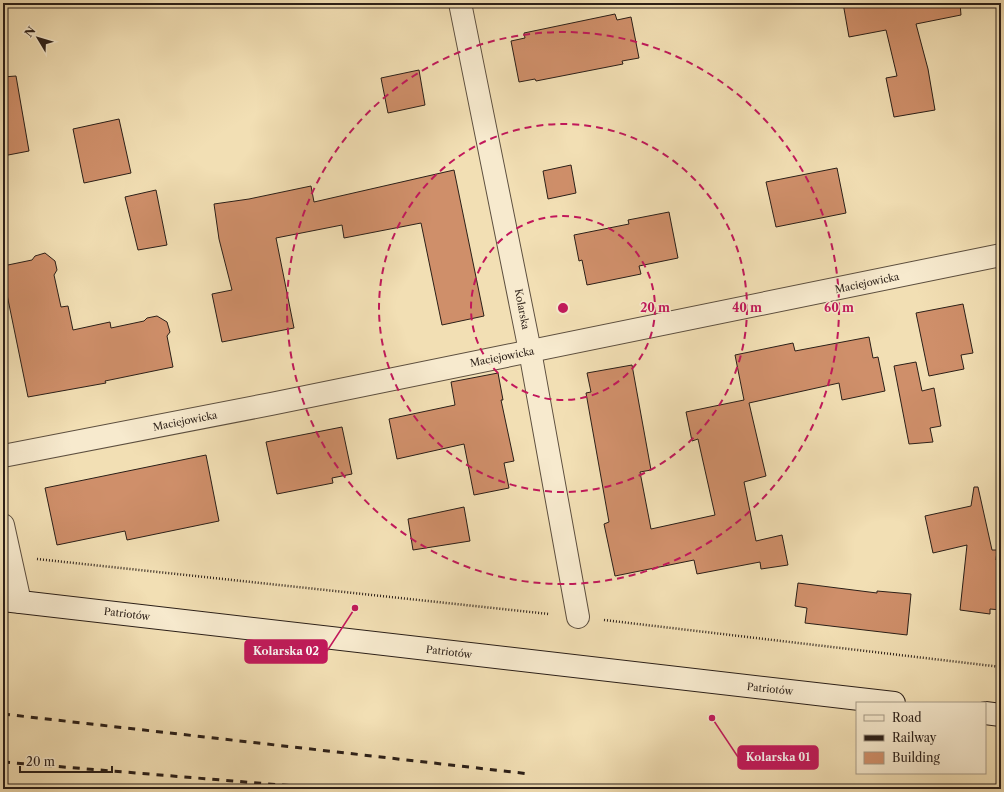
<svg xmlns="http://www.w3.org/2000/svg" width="1004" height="792" font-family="'Libre Caslon Text',serif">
  <rect width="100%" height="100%" fill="#f2dfb4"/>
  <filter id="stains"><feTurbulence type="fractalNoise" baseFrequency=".005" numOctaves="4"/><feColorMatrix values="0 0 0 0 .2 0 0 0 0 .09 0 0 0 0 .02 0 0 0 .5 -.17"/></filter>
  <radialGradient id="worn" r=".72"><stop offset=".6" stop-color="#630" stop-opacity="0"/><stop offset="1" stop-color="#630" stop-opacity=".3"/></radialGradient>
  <g fill="#cf8f6a" stroke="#2b1f18">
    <polygon points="843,3 960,3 961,15 916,24 928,69 935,110 894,117 886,78 897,76 886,30 849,37"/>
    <polygon points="615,14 617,20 631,17 639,58 622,61 623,64 536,81 535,79 519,82 511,41 525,38 524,33"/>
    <polygon points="419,70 425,105 388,113 381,78"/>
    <polygon points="16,76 29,151 3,156 3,77"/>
    <polygon points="119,119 131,173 84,183 73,129"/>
    <polygon points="571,165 576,193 548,199 543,171"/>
    <polygon points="837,168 846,213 776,227 766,182"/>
    <polygon points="454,170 484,316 442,325 421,223 344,238 342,225 276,238 294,328 222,342 212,294 232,290 219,239 214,204 249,199 311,186 314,202"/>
    <polygon points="156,190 167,245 138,250 125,197"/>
    <polygon points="669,212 678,258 639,266 641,274 587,285 582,260 579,261 574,235 629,224 628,220"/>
    <polygon points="45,253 55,261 57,270 54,275 61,307 68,306 73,330 110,322 111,328 144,321 147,318 157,316 167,322 170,332 167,336 173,367 105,381 106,383 28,397 3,275 3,266 32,260 35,256"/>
    <polygon points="963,304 973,353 961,355 964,369 929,376 916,313"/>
    <polygon points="869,337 873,358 878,357 885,391 842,400 839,383 749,403 766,476 744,482 756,541 782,535 788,565 761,569 760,562 697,574 694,560 615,576 604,524 609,522 586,393 591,392 587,373 632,365 651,470 640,472 651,529 715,515 698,439 692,441 686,412 744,400 735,355 793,343 795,351"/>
    <polygon points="916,362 922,391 934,388 941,426 930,428 933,442 909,444 894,366"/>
    <polygon points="498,373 503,400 501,400 514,461 504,463 509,488 474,495 464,444 397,459 389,419 455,405 451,382"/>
    <polygon points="342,427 352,474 332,478 333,483 277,494 266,442"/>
    <polygon points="206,455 219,521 127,540 125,531 57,545 45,488"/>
    <polygon points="974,487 978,487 992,550 997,550 996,560 1001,561 1001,610 990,609 990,614 960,610 967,545 933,553 925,516 971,506"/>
    <polygon points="464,507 470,541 413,550 408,519"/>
    <polygon points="798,583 877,593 877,591 911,594 907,635 805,623 807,608 795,606"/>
  </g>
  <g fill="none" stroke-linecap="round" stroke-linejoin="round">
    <g stroke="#5d4f3f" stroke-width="24">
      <g id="minor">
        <polyline points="460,3 530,351 578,617"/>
        <polyline points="3,456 271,404 1001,255"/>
        <polyline points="3,525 20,602"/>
      </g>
    </g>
    <g stroke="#2b1f18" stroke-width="24">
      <g id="secondary">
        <polyline points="3,600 894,703"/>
        <polyline points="985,713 1001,715"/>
      </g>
    </g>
    <g stroke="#2b1f18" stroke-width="2.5" stroke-dasharray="1 2" stroke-linecap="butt">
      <polyline points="37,559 549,614"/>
      <polyline points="604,620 1001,667"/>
    </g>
    <use href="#minor" stroke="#f7eace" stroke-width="22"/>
    <use href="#secondary" stroke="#f7eace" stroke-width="22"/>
    <g stroke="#2b1f18" stroke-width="3" stroke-dasharray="7 7" stroke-linecap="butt">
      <polyline points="3,714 530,774"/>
      <polyline points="3,762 330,789"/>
    </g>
  </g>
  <g fill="none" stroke="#c2185b" stroke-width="2" stroke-dasharray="7 5">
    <circle cx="563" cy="308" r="92"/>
    <circle cx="563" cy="308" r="184"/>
    <circle cx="563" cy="308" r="276"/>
  </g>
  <g text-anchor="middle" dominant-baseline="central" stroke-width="3" stroke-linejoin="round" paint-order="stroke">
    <g font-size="10" fill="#2b1f18" stroke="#f7eace">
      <text transform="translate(867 283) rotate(-12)">Maciejowicka</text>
      <text transform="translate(522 309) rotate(79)">Kolarska</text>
      <text transform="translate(502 357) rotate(-11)">Maciejowicka</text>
      <text transform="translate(185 421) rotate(-11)">Maciejowicka</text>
      <text transform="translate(127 614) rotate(7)">Patriotów</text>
      <text transform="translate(449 652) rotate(7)">Patriotów</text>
      <text transform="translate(770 689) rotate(6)">Patriotów</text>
    </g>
  </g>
  <circle cx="563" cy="308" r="6" fill="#c2185b" stroke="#f7eace" stroke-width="2"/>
  <g font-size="12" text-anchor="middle" font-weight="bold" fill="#c2185b" stroke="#f7eace" stroke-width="3" stroke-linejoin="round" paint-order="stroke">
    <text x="655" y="312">20 m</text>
    <text x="747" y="312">40 m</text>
    <text x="839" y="312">60 m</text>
  </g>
  <path fill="none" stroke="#c2185b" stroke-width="1.5" d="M355 608L327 651M712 718L738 757"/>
  <g fill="#c2185b" stroke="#f7eace" stroke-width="1.5">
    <circle cx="355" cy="608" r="4"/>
    <circle cx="712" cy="718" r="4"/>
  </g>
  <g fill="#c2185b" stroke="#c2185b" stroke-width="1.5">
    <rect x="245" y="640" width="82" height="23" rx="4"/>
    <rect x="738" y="746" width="80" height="23" rx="4"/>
  </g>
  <g font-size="11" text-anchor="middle" font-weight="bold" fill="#fff">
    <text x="286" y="655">Kolarska 02</text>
    <text x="778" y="761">Kolarska 01</text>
  </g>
  <rect width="1004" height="792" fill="none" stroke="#f2dfb4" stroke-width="16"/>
  <rect x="4" y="4" width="996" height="784" fill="none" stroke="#2b1f18" stroke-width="2"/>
  <rect x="8" y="8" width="988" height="776" fill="none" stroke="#2b1f18"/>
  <rect x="856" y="702" width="130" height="72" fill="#f7eace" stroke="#a59985"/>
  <rect x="864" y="715" width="20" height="6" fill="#f7eace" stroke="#a59985"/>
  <text x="892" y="722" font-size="12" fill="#2b1f18">Road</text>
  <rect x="864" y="735" width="20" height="6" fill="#2b1f18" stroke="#a59985"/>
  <text x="892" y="742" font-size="12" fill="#2b1f18">Railway</text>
  <rect x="864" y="752" width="20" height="12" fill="#cf8f6a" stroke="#a59985"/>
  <text x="892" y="762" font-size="12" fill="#2b1f18">Building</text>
  <g transform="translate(38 38) rotate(308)" stroke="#f7eace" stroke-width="3" paint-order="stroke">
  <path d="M0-3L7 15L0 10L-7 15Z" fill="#2b1f18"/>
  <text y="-6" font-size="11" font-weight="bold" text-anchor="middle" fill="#2b1f18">N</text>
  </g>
  <path d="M20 766v6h92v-6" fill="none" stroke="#2b1f18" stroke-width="2"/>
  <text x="26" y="766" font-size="12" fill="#2b1f18" stroke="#f7eace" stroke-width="3" paint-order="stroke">20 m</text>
  <rect width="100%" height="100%" filter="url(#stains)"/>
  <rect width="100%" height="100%" fill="url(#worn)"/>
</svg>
